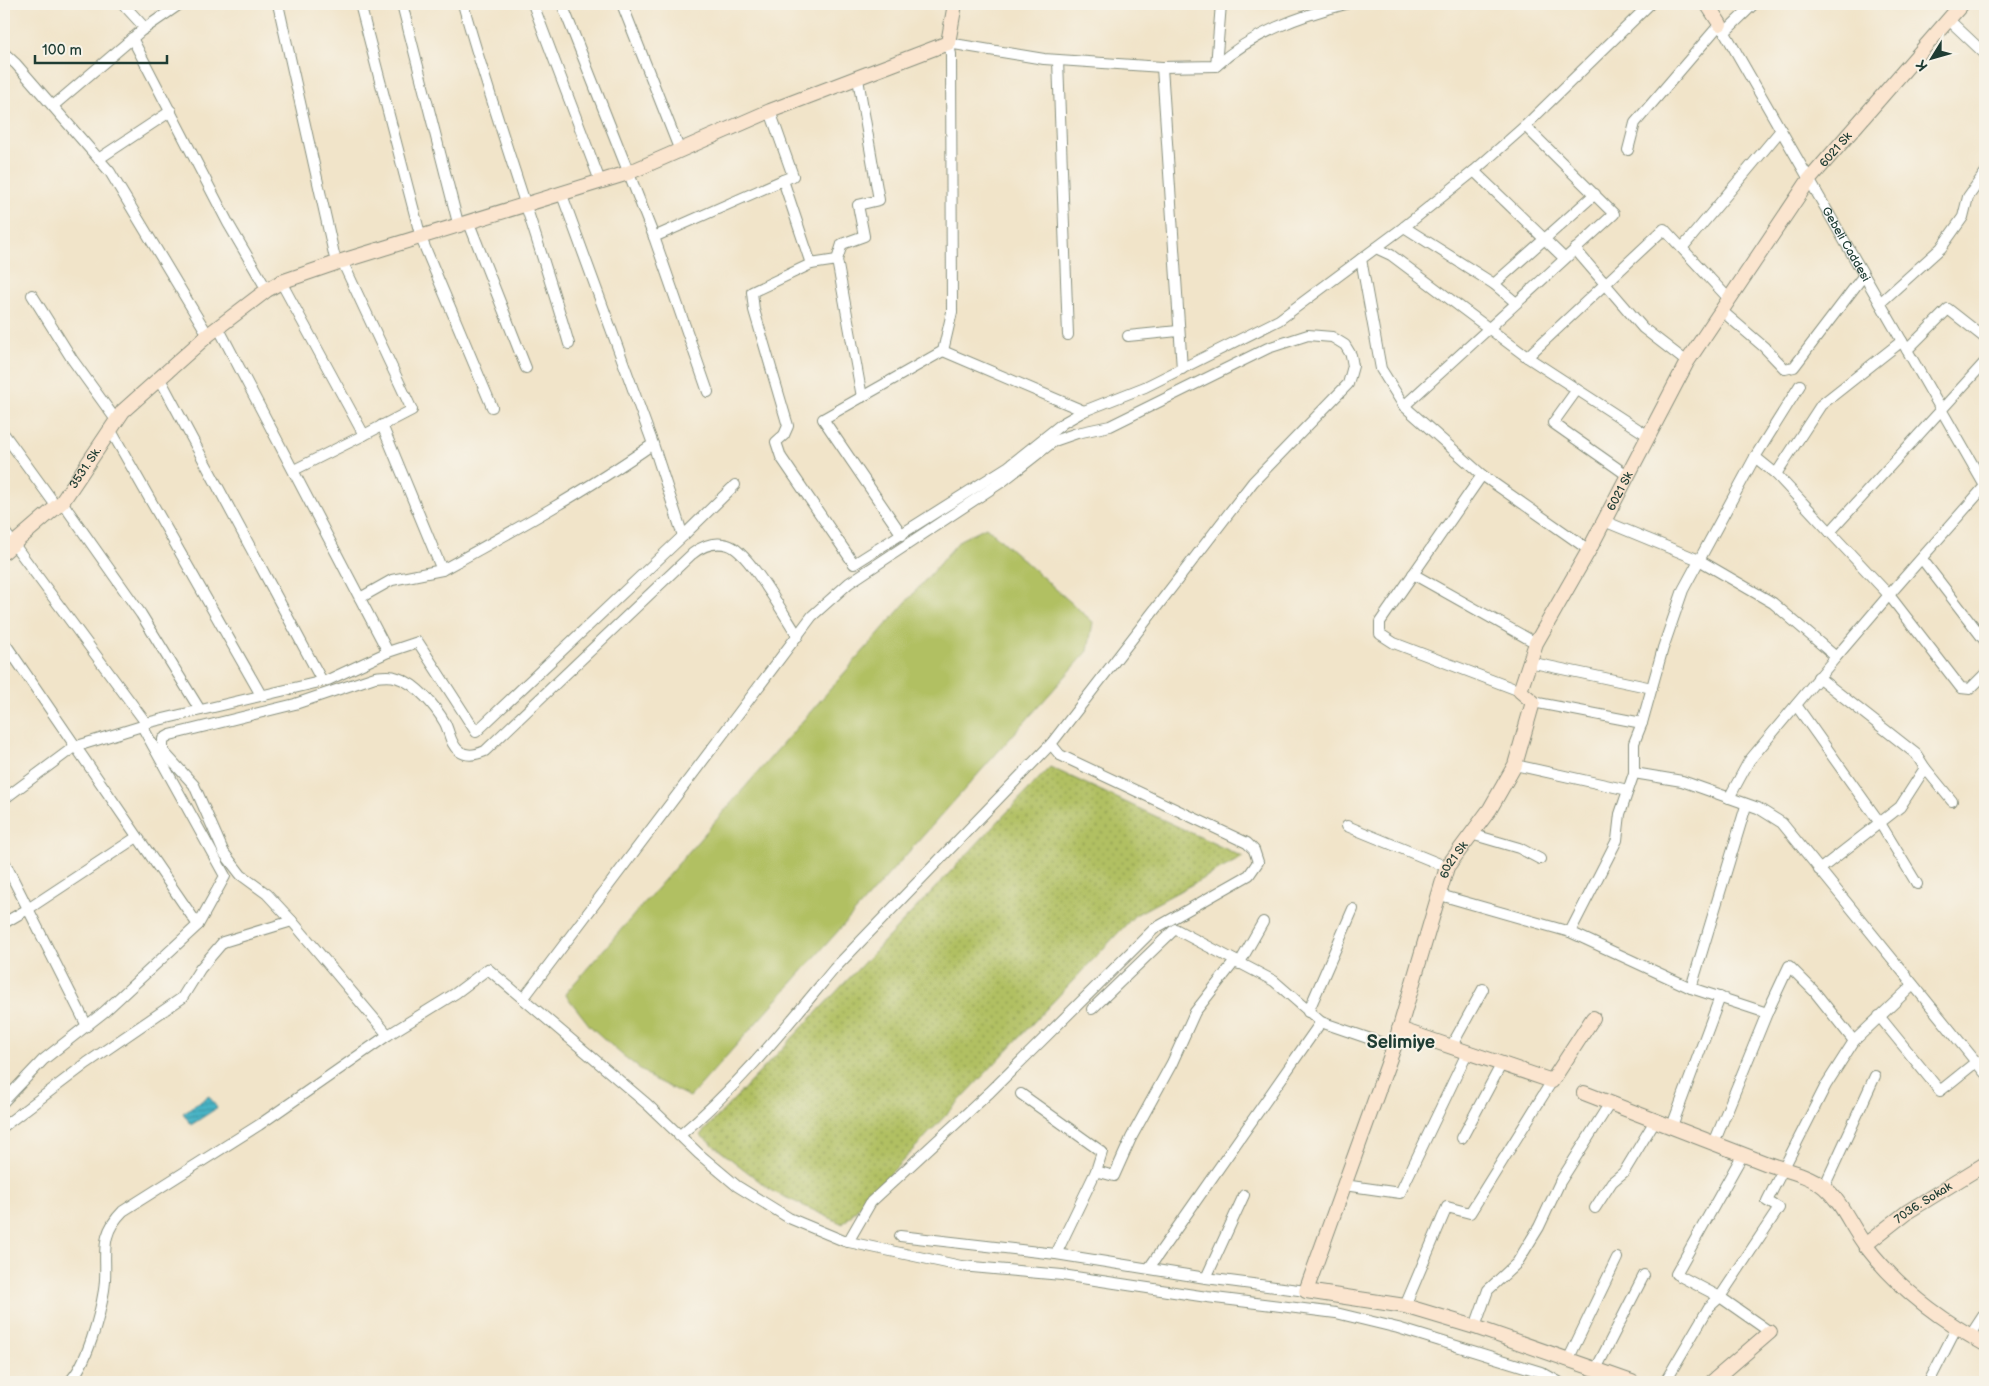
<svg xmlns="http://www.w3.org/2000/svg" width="1989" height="1386" font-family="'Balsamiq Sans',sans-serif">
  <defs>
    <pattern id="grass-dots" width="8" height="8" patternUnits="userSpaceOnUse" patternTransform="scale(1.25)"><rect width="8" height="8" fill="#b1c062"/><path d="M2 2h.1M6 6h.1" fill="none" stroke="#8f9d52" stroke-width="1.8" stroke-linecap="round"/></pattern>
    <pattern id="water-rules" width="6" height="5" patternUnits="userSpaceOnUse" patternTransform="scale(1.25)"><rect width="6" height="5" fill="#48b3c5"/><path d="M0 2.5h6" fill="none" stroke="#3b93a1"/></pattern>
  </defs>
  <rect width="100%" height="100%" fill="#f7f3e8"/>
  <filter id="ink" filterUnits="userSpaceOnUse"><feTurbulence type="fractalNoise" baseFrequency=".02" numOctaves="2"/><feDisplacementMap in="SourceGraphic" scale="10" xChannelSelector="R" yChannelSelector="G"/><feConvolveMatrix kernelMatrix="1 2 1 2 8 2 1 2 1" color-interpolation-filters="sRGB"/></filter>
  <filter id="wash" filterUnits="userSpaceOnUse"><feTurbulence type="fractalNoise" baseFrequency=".0096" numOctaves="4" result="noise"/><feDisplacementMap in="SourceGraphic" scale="20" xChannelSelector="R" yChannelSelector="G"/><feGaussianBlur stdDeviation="1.12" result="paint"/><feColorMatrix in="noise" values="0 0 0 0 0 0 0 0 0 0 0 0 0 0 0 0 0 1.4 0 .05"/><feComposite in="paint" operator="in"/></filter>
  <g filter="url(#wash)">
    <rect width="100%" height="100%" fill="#f1e4c9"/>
    <polygon fill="url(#grass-dots)" stroke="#687e4b" points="1050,767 1243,857 1135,915 843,1224 772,1191 700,1135"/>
    <polygon fill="#b1c062" stroke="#687e4b" points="986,527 1093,622 1088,651 690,1097 653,1079 621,1054 590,1026 565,994 960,540"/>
    <polygon fill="url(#water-rules)" stroke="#34787c" points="209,1096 217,1108 191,1125 183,1113"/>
  </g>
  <g filter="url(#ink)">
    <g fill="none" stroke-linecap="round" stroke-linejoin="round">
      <g stroke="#88907e" stroke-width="12">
        <g id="street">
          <polyline points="123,4 145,28"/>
          <polyline points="278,4 336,263"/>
          <polyline points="360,4 421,238 492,407"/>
          <polyline points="402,4 459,227"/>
          <path d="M 463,4 C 495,118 536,230 569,344"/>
          <polyline points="533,4 600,181"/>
          <polyline points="562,4 654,237 708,392"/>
          <polyline points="622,4 680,151"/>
          <polyline points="1949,20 1985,54"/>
          <polyline points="1725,32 1754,4"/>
          <polyline points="132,38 228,223 267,290"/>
          <polyline points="4,53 16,64 110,172 208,335"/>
          <polyline points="1058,60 1068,335"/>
          <polyline points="1216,66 1221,4"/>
          <polyline points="1162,67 1182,369"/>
          <polyline points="858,79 879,200 858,205 864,236 842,244 837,260 862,397"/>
          <polyline points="53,106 141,31 180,4"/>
          <polyline points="770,111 793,176 783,180 811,264 752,292 754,310 788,426 784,435 776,442 781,457 854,564 1009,466 1063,423 1084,411 1145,387 1279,320 1404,227 1474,171 1525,126 1650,4"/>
          <path id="s1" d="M 1628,150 L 1635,123 L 1720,24 L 1985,486"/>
          <polyline points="100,158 171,111"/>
          <polyline points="1474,171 1564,258"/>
          <polyline points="561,192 653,444 683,536 735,485"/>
          <polyline points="469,223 526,368"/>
          <polyline points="1404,227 1494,284 1515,302"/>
          <polyline points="654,237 783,180"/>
          <polyline points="1683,247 1781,130"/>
          <polyline points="1376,248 1391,255 1527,357 1647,435"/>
          <polyline points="1575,249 1643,328 1687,362"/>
          <polyline points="1361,259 1381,369 1404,406 1482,475 1589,550"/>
          <polyline points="811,264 837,260"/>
          <polyline points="281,282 364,435 412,410 342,261"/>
          <polyline points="1494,284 1595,194"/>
          <polyline points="32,295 72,359 116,420"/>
          <polyline points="1880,303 1941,248 1963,217 1968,197 1985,173"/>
          <polyline points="1722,311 1764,347 1785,369 1794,367 1864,275"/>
          <polyline points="218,327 388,652"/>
          <polyline points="1128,336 1178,331"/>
          <polyline points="1907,350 1948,309 1985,338"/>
          <polyline points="943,351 1084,411"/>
          <polyline points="1527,357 1664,229 1730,300"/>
          <polyline points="159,377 322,681"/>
          <polyline points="1576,391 1553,423 1627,475"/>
          <polyline points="1404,406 1614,214 1525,126"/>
          <path d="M 382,425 L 442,570 C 513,531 586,491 653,444"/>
          <polyline points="110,429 261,695"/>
          <polyline points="4,434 57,507"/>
          <polyline points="1755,457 1800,385"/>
          <polyline points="294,470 364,435"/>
          <polyline points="1776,474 1830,532 1985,362"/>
          <polyline points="1482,475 1380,622 1380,634 1394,643 1520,691"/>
          <polyline points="62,502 141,614 200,710"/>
          <polyline points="1604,521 1699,560 1773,603 1836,657 1889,595 1961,688 1970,689 1985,674"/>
          <polyline points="4,531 146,723"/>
          <polyline points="1830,532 1889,595 1985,486"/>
          <path d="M 902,535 L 823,419 L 943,351 L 952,312 L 951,54 L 948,43 L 1044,59 L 1162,67 L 1216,66 C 1252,33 1299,16 1346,4"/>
          <polyline points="1922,559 1985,641"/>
          <polyline points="1413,574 1536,643"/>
          <polyline points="360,598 392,580 442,570"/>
          <polyline points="4,642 198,925"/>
          <polyline points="1529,662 1652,688"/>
          <polyline points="1818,677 1916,754 1925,768 1900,807 1819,870"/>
          <polyline points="1533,702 1642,723"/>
          <polyline points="1796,705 1880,823 1917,884"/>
          <polyline points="1515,765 1628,790"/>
          <polyline points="1925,768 1952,801"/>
          <polyline points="1634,773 1682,781 1758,808 1782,823 1985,1073"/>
          <polyline points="1729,798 1749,761 1836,657"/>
          <polyline points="4,799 74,747 142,726"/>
          <polyline points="1347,826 1447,867"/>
          <polyline points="1471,834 1519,848 1540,859"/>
          <polyline points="4,861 87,1026"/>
          <polyline points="1440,895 1570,932 1691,988 1767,1013"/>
          <polyline points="4,923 28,909 137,837"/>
          <polyline points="1570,932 1617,840 1620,814 1634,773 1634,743 1642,723 1663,648 1683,590 1755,457 1776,474 1821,405 1902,341"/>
          <polyline points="1239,964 1263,922"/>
          <polyline points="1691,988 1746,806"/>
          <polyline points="523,999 812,616 849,583 1003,481 1054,441 1077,433 1110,426 1268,348 1308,335 1332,337 1345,345 1351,355 1353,366 1348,384 1253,482 1051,744 1060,755 1247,843 1254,850 1258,862 1249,875 1154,929 990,1092 871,1202 848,1242"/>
          <polyline points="1092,1009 1175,929 1274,981 1321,1022 1394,1047"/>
          <polyline points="1308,1012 1353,909"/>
          <polyline points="1879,1016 1940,1091 1976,1062"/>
          <path d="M 388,1035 L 292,921 L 267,894 L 241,875 L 224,853 L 194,785 L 163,751 L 163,739 L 170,735 L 295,704 L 375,677 C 383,676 391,675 398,678 C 417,684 436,707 445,723 C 450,733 450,744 459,751 C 467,757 476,755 485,751 L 692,554 C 702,546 714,541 728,545 C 748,550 785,617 798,636"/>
          <polyline points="1451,1047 1483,989"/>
          <polyline points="1021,1094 1102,1152 1096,1171"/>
          <polyline points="4,1101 43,1060 104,1012 198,925 225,876 142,726 146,723 328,680 388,652 418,642 476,732 683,536"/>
          <polyline points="4,1126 87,1063 182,998 200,969 223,942 292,921"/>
          <polyline points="1672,1126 1720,997"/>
          <path d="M 679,1136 C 738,1087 785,1028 834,969 L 1051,744"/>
          <polyline points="1462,1138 1501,1065"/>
          <polyline points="1714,1143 1767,1013 1789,966 1814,991 1854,1041"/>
          <polyline points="1743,1154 1676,1274 1720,1297 1770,1332"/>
          <polyline points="1344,1185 1400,1193 1467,1053"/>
          <polyline points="1824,1187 1875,1076"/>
          <polyline points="1595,1208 1612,1182 1624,1172 1656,1119"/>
          <polyline points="900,1236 1056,1254 1206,1278 1306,1291"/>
          <polyline points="1056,1254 1096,1171 1114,1176 1131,1138 1172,1063 1195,1012 1235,961"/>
          <polyline points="1149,1268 1321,1022"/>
          <polyline points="1206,1278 1244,1195"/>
          <polyline points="1405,1306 1447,1207 1470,1213 1552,1081"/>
          <polyline points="1475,1327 1488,1290 1517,1263 1539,1227 1560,1182 1610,1103"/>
          <polyline points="1970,1336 1985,1313"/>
          <polyline points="1568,1360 1617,1258"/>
          <polyline points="1596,1369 1644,1275"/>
          <path d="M 69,1382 C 87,1365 100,1315 104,1290 C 109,1257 96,1238 123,1211 L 259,1125 L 388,1035 L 456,993 L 488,969 L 647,1104 L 699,1154 L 737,1186 L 789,1218 L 844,1241 L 961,1266 L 1062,1275 L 1207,1297 L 1336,1313 L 1398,1328 L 1541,1372 L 1559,1382"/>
          <polyline points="1665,1382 1709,1307 1720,1297 1779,1208 1767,1201 1826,1085 1854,1041 1912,986"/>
          <polyline points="1929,1382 1956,1329"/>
        </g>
      </g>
      <g stroke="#88907e" stroke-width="16">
        <g id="secondary">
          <polyline points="1707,4 1720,24"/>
          <path id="s2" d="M 4,552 L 62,502 L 123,411 L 208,335 L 267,290 L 281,282 L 342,261 L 628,173 L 770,111 L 948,43 L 955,4"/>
          <polyline points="1399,1029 1552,1081 1593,1018"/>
          <path d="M 1584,1093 C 1644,1116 1704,1139 1765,1163 C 1784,1170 1808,1174 1824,1187 C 1843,1203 1851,1227 1866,1246 C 1898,1288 1939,1319 1985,1344"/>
          <path id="s3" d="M 1865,1245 L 1907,1212 L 1985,1164"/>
          <path id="s4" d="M 1632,1382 L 1475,1327 L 1405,1306 L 1306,1291 L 1394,1047 L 1447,867 L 1490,809 L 1515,765 L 1533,702 L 1520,691 L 1536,643 L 1589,550 L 1687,362 L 1809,180 L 1962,4"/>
          <polyline points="1712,1382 1770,1332"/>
        </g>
      </g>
      <use href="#street" stroke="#fff" stroke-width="10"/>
      <use href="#secondary" stroke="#fbe5cf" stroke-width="14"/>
    </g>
  </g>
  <g text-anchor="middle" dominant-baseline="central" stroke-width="4" stroke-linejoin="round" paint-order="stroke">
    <g font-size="12" fill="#1f3d34" stroke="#f7f3e8">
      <text stroke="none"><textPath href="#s4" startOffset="1621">6021 Sk</textPath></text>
      <text stroke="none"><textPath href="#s1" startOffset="412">Gebeli Caddesi</textPath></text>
      <text stroke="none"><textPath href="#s2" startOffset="118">3531. Sk.</textPath></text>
      <text stroke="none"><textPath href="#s4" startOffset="1216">6021 Sk</textPath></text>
      <text stroke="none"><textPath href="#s4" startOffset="796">6021 Sk</textPath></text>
      <text stroke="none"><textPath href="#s3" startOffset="72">7036. Sokak</textPath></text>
    </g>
    <g font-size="18" font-weight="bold" fill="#1f3d34" stroke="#f7f3e8">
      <text x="1401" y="1042">Selimiye</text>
    </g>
  </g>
  <rect width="1989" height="1386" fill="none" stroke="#f7f3e8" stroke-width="20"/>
  <g transform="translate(1932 58) rotate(233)" stroke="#f7f3e8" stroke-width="4" paint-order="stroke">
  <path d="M0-4L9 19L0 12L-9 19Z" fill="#1f3d34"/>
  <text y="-8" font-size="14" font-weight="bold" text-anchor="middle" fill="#1f3d34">K</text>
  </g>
  <path d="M35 55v8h132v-8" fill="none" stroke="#1f3d34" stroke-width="2.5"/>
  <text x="42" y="55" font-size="15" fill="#1f3d34" stroke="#f7f3e8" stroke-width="4" paint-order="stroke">100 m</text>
</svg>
